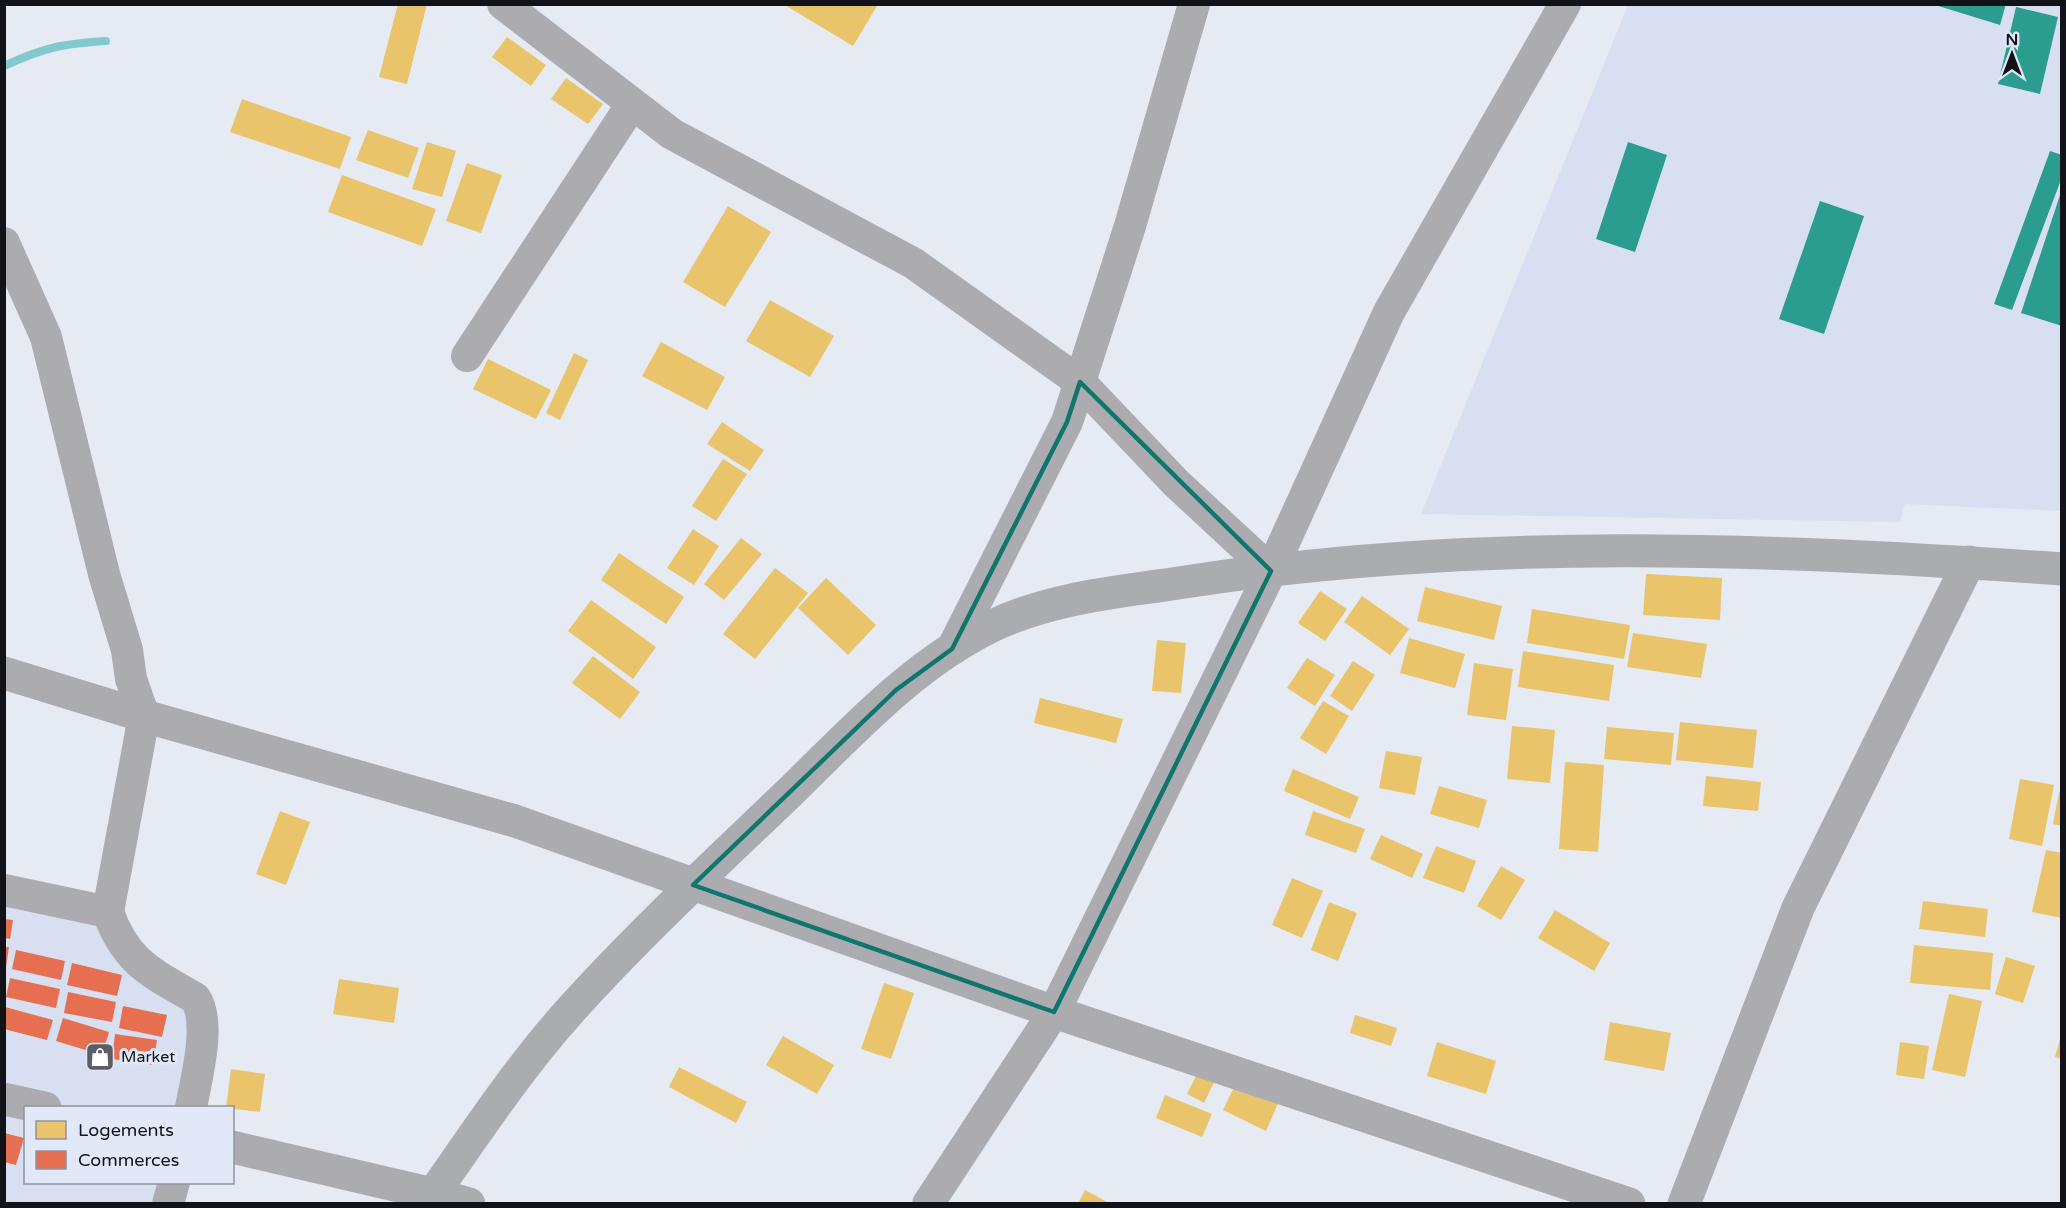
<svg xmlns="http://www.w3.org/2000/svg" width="2066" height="1208" font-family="'Varela Round',sans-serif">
  <rect width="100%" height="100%" fill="#e6eaf3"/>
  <g fill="#d8dff0">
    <polygon points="1628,5 2061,5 2061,511 1905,504 1900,522 1421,514"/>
    <polygon points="5,898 108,912 201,1006 190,1107 26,1108 26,1182 174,1183 168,1203 5,1204"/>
  </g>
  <g fill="#e9c46a">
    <polygon points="398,4 427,4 407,84 379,77"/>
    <polygon points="783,4 873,4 877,6 853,46"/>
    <polygon points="507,37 546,65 531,86 492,57"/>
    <polygon points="566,78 603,104 588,124 551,99"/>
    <polygon points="242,99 351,137 340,169 230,132"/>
    <polygon points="368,130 419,148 408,178 356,160"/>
    <polygon points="427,142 456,151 442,197 412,189"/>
    <polygon points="467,163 502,175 481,233 446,221"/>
    <polygon points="342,175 436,209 422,246 328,212"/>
    <polygon points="728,206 771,232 725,307 683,282"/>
    <polygon points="770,300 834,336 810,377 746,341"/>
    <polygon points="661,342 725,377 707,410 642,376"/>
    <polygon points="574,353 588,360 560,420 546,413"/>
    <polygon points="488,359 551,390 536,419 473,389"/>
    <polygon points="722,422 764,450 750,471 707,444"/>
    <polygon points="723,459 747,474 716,521 692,506"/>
    <polygon points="693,529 719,546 694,585 667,568"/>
    <polygon points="741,538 762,554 724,600 704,584"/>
    <polygon points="619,553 684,597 666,624 601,580"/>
    <polygon points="775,568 808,593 755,659 723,634"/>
    <polygon points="1646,574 1722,578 1720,620 1643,615"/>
    <polygon points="826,578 876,625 848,655 798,608"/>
    <polygon points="1425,587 1502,606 1494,640 1417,621"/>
    <polygon points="1320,591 1347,609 1325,641 1298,623"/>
    <polygon points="1362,596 1409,629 1390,655 1344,622"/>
    <polygon points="591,600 656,647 633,679 568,631"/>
    <polygon points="1532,609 1630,625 1624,659 1527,643"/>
    <polygon points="1633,633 1707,644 1701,678 1627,667"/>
    <polygon points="1409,638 1465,654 1455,688 1400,673"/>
    <polygon points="1157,640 1186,643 1181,693 1152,691"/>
    <polygon points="1523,651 1614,665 1609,701 1518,687"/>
    <polygon points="593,656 640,692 620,719 572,683"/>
    <polygon points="1307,658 1335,675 1315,706 1287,688"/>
    <polygon points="1353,661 1375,675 1352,711 1330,696"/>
    <polygon points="1474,663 1513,669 1506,720 1467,715"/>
    <polygon points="1040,698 1123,719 1116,743 1034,723"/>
    <polygon points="1323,701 1349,716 1326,754 1300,738"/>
    <polygon points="1680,722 1757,730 1753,768 1676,760"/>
    <polygon points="1512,726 1555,730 1550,783 1507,779"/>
    <polygon points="1607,727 1674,733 1671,765 1604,759"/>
    <polygon points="1386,751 1422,757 1415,795 1379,788"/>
    <polygon points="1565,762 1604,765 1598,852 1559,849"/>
    <polygon points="1293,769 1359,797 1350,819 1284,791"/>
    <polygon points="1706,776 1761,782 1758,811 1703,806"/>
    <polygon points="2020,779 2054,785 2042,846 2009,839"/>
    <polygon points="1439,786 1487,800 1479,828 1430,814"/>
    <polygon points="2059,792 2062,792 2062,826 2053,824"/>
    <polygon points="280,811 310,822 286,885 256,874"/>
    <polygon points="1313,811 1365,829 1356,853 1305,835"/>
    <polygon points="1381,835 1423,854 1412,878 1370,859"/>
    <polygon points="1436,846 1476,861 1464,893 1423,878"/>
    <polygon points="2046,850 2062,853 2062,918 2032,912"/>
    <polygon points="1501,866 1525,880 1501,920 1477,906"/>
    <polygon points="1292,878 1323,891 1302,938 1272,925"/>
    <polygon points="1923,901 1988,909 1985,937 1919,929"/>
    <polygon points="1329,902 1357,913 1338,961 1311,950"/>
    <polygon points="1555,910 1610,943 1594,971 1538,938"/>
    <polygon points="1914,945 1993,953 1990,990 1910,983"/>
    <polygon points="2006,957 2035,966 2023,1003 1995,994"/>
    <polygon points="339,979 399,988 394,1023 333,1014"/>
    <polygon points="884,983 914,993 891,1059 861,1049"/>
    <polygon points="1949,994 1982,1001 1965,1077 1932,1070"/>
    <polygon points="1355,1015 1397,1028 1391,1046 1350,1033"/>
    <polygon points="1610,1022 1671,1033 1664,1071 1604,1060"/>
    <polygon points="783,1036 834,1065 817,1094 766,1065"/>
    <polygon points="2061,1036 2062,1036 2062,1059 2055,1057"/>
    <polygon points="1437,1042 1496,1061 1486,1094 1427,1076"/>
    <polygon points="1900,1042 1929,1046 1924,1079 1896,1075"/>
    <polygon points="1202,1064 1219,1072 1204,1103 1187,1094"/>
    <polygon points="679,1067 747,1102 736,1123 669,1087"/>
    <polygon points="231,1069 265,1074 260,1112 226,1108"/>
    <polygon points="1238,1079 1280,1099 1266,1131 1223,1110"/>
    <polygon points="1165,1095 1212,1114 1202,1137 1156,1118"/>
    <polygon points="1085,1190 1111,1204 1078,1204"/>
  </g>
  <g fill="#e76f51">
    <polygon points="4,919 13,920 10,939 4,938"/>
    <polygon points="4,947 9,947 6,967 4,967"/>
    <polygon points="16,950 65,961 61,980 12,969"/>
    <polygon points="72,963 122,975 117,996 67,985"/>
    <polygon points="10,978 60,989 56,1008 6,997"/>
    <polygon points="68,992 116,1002 112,1022 64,1013"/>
    <polygon points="123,1006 167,1015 162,1037 119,1028"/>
    <polygon points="5,1007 53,1020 47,1040 4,1029"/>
    <polygon points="63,1018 109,1032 102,1055 56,1041"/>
    <polygon points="115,1034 157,1040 153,1065 112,1059"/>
    <polygon points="4,1133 24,1138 16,1165 4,1162"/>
  </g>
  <g fill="#2a9d8f">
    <polygon points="1932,4 2006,4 2000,25"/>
    <polygon points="2016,7 2058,17 2040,94 1998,84"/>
    <polygon points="1628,142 1667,155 1635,252 1596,239"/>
    <polygon points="2050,151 2062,155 2062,177 2012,310 1994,304"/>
    <polygon points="2062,189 2062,326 2021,313"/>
    <polygon points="1820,201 1864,216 1824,334 1779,319"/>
  </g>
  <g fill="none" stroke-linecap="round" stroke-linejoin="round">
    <path stroke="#82c9cf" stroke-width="8" d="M 4,66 C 45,47 62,44 106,41"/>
    <g stroke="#acacb0" stroke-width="32">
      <polyline points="503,4 672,134 913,263 1080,382 1176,483 1271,571"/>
      <path d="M 4,243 L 46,337 L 104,574 L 127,650 L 131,679 L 144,716 L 108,912 C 126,963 152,973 195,998 C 212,1022 196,1079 191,1108"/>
      <polyline points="467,356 632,104"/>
      <polyline points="952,649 1067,422 1130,226 1194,4"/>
      <polyline points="4,890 108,912"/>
      <polyline points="168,1204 174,1182"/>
      <polyline points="928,1204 1054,1012 1271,571 1389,312 1565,4"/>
    </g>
    <g stroke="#acacb0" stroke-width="33">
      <polyline points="4,673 144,716 515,821 1054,1012 1629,1204"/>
      <polyline points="4,1099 45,1108"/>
      <polyline points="232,1147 433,1194"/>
      <polyline points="1684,1204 1798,908 1969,562"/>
    </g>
    <path stroke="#abacb0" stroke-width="33" d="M 469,1204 L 433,1194 C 476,1133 518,1069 568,1013 C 637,936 714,865 789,793 C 852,732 912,665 992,626 C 1052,597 1121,592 1185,582 C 1475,537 1770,548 2062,569"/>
  </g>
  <path fill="none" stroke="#0f766e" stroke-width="4.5" stroke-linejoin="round" d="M 1080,382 L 1271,571 L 1054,1012 L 693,885 L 896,690 L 952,649 L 1067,422 Z"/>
  <defs>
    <g id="shop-square" transform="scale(1.5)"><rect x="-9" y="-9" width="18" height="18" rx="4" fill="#5c5e65" stroke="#e1e8f8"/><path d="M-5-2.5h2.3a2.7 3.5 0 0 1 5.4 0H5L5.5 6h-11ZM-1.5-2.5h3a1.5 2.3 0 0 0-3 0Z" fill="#fff"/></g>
  </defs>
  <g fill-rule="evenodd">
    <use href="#shop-square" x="100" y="1057"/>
  </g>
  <g text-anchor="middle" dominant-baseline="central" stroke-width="6" stroke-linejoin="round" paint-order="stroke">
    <g font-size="16" fill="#111319" stroke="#e1e8f8" text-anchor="start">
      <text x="121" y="1057">Market</text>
    </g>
  </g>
  <rect width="2066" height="1208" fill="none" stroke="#111319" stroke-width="12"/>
  <rect x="24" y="1106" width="210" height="78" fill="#e1e8f8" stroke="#8e939f" stroke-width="1.5"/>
  <rect x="36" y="1121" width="30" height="18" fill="#e9c46a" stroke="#8e939f" stroke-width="1.5"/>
  <text x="78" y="1136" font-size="18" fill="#111319">Logements</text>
  <rect x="36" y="1151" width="30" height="18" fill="#e76f51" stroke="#8e939f" stroke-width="1.5"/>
  <text x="78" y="1166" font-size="18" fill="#111319">Commerces</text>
  <g transform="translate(2012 54)" stroke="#e1e8f8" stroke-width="4.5" paint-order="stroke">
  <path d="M0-4.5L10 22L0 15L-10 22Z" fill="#111319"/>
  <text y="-9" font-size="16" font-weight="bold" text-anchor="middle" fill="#111319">N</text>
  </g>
</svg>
